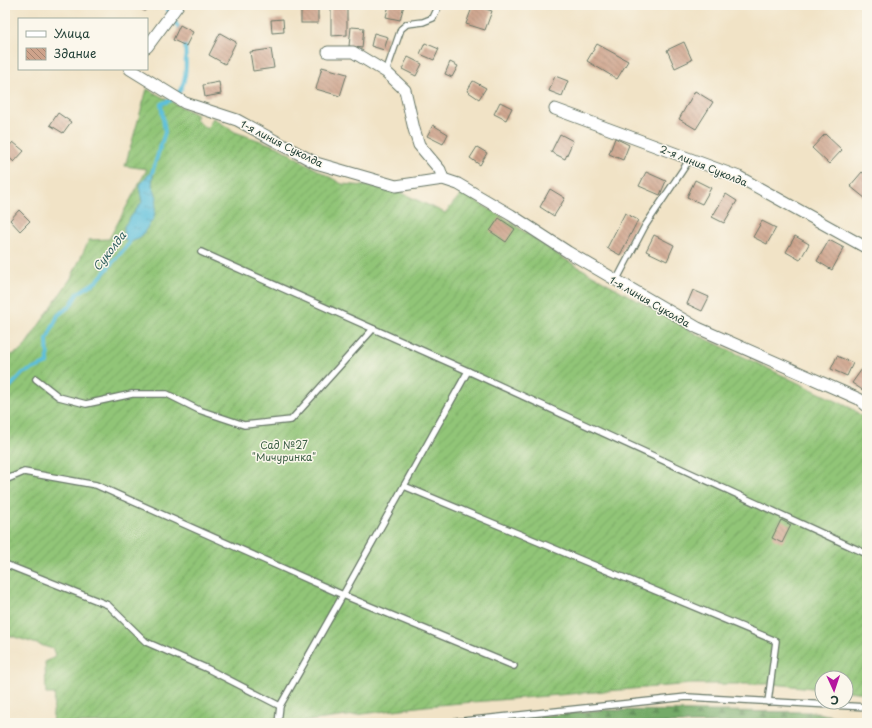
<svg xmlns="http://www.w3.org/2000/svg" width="872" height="728" font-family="'Playpen Sans',sans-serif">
  <defs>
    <pattern id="forest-firs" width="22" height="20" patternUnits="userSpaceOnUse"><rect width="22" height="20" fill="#74aa68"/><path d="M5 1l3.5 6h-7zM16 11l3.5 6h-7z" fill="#5f8c56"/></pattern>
    <pattern id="garden-furrows" width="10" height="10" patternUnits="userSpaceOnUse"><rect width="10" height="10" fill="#91c577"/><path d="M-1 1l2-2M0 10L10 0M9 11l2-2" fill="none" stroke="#76a162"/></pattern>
    <pattern id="water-ripples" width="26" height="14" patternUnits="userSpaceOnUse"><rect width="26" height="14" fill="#5cbfdb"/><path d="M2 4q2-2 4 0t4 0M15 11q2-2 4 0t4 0" fill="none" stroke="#4b9cb2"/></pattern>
    <pattern id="building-back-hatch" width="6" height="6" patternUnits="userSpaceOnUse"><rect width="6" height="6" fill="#cea38b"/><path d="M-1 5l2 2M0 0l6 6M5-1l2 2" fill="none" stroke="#a78672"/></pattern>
  </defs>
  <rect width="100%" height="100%" fill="#fbf7ec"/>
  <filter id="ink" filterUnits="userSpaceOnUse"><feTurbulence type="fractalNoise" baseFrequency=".025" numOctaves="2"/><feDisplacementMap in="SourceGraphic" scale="8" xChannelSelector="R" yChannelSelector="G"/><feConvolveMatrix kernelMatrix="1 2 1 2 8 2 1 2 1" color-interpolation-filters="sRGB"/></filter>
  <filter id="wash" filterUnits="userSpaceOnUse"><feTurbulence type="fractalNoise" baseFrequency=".012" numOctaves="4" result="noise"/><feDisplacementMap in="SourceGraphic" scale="16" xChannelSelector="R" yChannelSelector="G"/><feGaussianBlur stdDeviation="0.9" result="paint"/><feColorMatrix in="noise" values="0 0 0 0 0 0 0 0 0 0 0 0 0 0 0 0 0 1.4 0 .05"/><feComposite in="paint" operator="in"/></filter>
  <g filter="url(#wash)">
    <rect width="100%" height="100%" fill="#f1e3c6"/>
    <polygon fill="url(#forest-firs)" stroke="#4a744e" points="603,710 813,712 867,723 471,723"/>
    <polygon fill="url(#garden-furrows)" stroke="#588156" points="147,89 197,115 195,119 207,129 213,118 235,132 278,147 342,184 391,188 445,213 462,193 503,217 561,257 698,335 853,409 867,421 867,693 846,691 846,678 822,678 822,689 773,684 692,684 425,706 293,723 52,723 55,694 46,694 45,662 55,657 53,649 5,634 5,358 22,350 71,278 89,240 109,239 147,169 125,166"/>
    <polygon fill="url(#water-ripples)" stroke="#3e7e88" points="154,168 152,185 157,197 154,218 140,238 129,243 124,239 124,226 142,202 139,186"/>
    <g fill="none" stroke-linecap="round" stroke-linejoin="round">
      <g stroke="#5cbfdb" stroke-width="4">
        <polyline points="165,5 181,32"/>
        <path d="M 152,173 L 165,132 L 161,104 C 165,102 170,101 173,99 C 189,86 186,61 185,42"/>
        <polyline points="5,390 8,389 23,373 48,363 47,339 58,315 70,306 78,293 97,281 129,243 130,239"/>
      </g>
    </g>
    <g id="blocks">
      <g fill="url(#building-back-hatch)">
        <polygon points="131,5 148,5 145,11"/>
        <polygon points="331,5 347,5 347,35 331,36"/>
        <polygon points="389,5 404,5 400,20 386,17"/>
        <polygon points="473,5 492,11 485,30 466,24"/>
        <rect x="301" y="9" width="17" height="14"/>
        <polygon points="283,19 284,32 272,33 271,20"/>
        <polygon points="180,25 193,32 186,46 173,40"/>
        <polygon points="351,27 364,28 362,48 349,46"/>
        <polygon points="220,33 236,42 225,64 209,55"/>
        <polygon points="374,33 388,37 384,50 371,46"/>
        <polygon points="684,42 692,60 675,68 667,50"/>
        <polygon points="425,43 439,49 434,60 420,54"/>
        <polygon points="597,44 628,61 617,79 587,61"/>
        <polygon points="271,49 274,68 253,71 250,52"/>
        <polygon points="408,57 422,64 416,76 402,69"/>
        <polygon points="450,62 458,66 452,77 445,74"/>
        <polygon points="322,67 347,74 340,96 316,89"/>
        <polygon points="555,76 568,81 562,96 549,91"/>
        <polygon points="473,81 486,88 479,99 467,91"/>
        <polygon points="219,82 221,94 205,97 203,85"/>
        <polygon points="695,91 713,102 696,129 679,119"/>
        <polygon points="500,102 512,108 506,120 494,114"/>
        <polygon points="58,113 71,122 63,133 50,125"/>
        <polygon points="433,125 448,134 443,144 427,136"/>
        <polygon points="560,134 573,141 565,159 551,152"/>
        <polygon points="825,134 842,150 829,164 812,148"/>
        <polygon points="615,138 629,145 623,160 609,154"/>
        <polygon points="13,142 24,151 14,162 5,154 5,151"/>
        <polygon points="477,147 487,153 480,165 470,158"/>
        <polygon points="646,172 666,181 660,195 639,186"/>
        <polygon points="862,172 867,176 867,198 866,199 850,186"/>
        <polygon points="695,180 711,188 702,204 687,197"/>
        <polygon points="550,189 565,198 554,216 540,207"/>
        <polygon points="726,194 737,201 724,223 712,217"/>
        <polygon points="19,210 30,221 20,231 10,220"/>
        <polygon points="625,213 638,220 620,255 607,248"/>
        <polygon points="499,218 515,229 506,242 490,231"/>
        <polygon points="762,221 776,228 767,244 753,237"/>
        <polygon points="654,235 674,245 667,261 646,251"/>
        <polygon points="795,236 809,244 800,260 786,252"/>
        <polygon points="829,240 844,248 832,270 817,261"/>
        <polygon points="693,290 709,297 702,311 687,304"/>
        <polygon points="837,356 853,363 847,376 831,369"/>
        <polygon points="862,369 867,373 867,393 852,383"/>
        <polygon points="781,520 791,525 782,543 772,538"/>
      </g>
    </g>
  </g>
  <g filter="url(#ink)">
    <use href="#blocks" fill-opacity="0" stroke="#687767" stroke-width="1"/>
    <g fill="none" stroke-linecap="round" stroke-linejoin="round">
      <g stroke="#687767" stroke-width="8">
        <g id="lane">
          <polyline points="386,72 401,29 407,24 423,22 433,18 439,5"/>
          <polyline points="201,252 468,371 867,554"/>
          <polyline points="616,281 645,226 690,159"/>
          <polyline points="36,379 59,397 86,404 132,394 167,394 199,410 244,425 291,420 373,329"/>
          <polyline points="5,480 24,472 96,485 343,595 514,666"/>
          <polyline points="404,486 776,641 768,702"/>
          <polyline points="5,564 108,605 146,642 208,669 280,706"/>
          <polyline points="278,723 280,706 343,595 468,371"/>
          <polyline points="444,723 687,697 867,707"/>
        </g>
      </g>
      <g stroke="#687767" stroke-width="13">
        <g id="street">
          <polyline points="147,47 178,5"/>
          <polyline points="328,52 353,52 386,72 405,90 414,129 419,145 440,170 443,179"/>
          <polyline points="130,69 185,103 237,120 316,163 396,186 443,179 458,184 511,215 568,252 698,328 859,399 867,406"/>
          <polyline points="555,109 739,177 867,248"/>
        </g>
      </g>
      <use href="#lane" stroke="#fff" stroke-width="5.5"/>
      <use href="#street" stroke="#fff" stroke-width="11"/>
    </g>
  </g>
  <g text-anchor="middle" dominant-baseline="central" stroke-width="3" stroke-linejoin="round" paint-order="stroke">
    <g font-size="10" fill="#1f3d34" stroke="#fbf7ec">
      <text transform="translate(282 143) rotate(27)">1-я линия Суколда</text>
      <text transform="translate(704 165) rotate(22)">2-я линия Суколда</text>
      <text transform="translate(650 301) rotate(30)">1-я линия Суколда</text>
    </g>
    <g font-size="10" fill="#3c5f45" stroke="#fbf7ec">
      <text x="284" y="444">Сад №27<tspan x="284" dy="12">"Мичуринка"</tspan></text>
    </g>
    <g font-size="11" font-style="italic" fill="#2e5e5e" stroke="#fbf7ec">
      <text transform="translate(109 251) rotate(-52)">Суколда</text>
    </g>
  </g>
  <rect width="872" height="728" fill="none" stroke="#fbf7ec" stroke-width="20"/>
  <rect x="18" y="18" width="130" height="52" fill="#fbf7ec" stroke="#a3ada2"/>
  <rect x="26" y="31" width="20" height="6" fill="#ffffff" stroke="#a3ada2"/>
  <text x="54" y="38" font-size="12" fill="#1f3d34">Улица</text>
  <rect x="26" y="48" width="20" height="12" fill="url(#building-back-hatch)" stroke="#a3ada2"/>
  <text x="54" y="58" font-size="12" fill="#1f3d34">Здание</text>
  <g transform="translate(834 690) rotate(177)"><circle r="19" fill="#fbf7ec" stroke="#a3ada2"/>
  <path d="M0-3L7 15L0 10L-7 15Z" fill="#b5179e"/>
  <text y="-6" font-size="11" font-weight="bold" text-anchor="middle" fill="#1f3d34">С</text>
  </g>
</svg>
